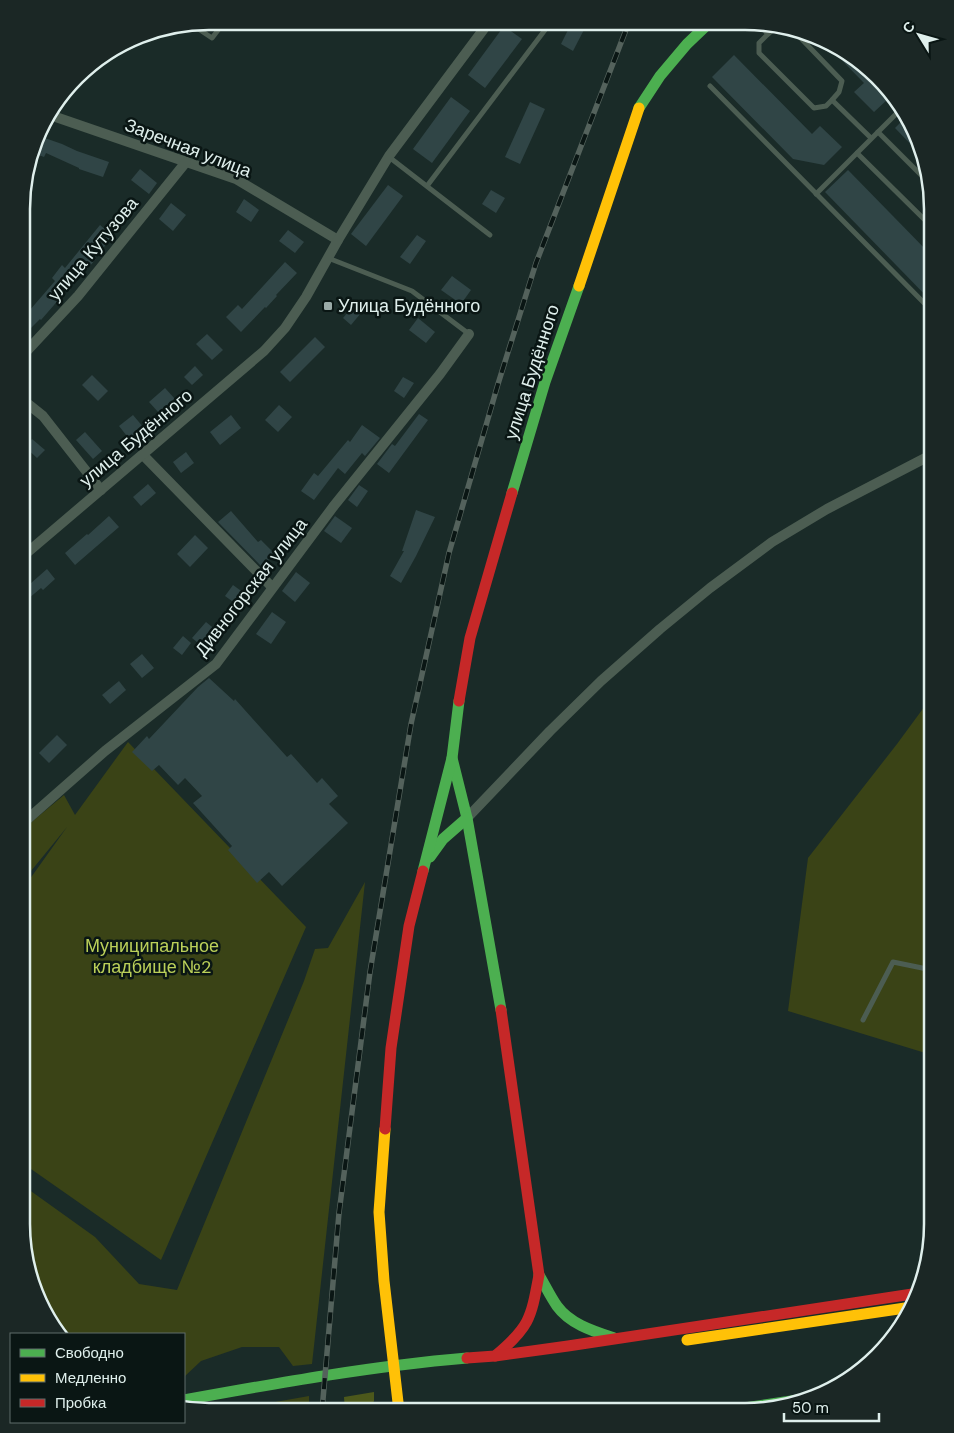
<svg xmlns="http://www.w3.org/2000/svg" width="954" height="1433" font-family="'DM Sans',sans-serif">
  <rect width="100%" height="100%" fill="#1a2b28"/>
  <g fill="#3a4316">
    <polygon points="933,695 932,1055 788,1011 808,858 897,744"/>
    <polygon points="128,742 306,927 161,1260 21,1162 22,890 67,827 22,882 22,830 64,795 75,815"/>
    <polygon points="365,882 312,1364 293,1366 279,1347 242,1347 201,1361 184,1377 184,1334 58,1334 36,1296 21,1224 21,1184 95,1237 139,1284 177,1290 304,981 315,949 328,948"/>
    <polygon points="309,1396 309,1411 229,1410"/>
  </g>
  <polygon fill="#4c581b" points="374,1392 374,1401 368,1411 345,1411 344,1397"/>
  <g fill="#304546">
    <polygon points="572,22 588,22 573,51 561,44"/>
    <polygon points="504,26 522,39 485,88 468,75"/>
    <polygon points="828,42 859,60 888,88 888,99 874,112 854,92 864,83 826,44"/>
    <polygon points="734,55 812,134 820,126 842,147 824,165 793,159 712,77"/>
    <polygon points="451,97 470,111 432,163 413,149"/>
    <polygon points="530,102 545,109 520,164 505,157"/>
    <polygon points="907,116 918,137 922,156 895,128"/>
    <polygon points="39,136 62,144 77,151 109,162 103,177 79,169 79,168 46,153 44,157 33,153"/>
    <polygon points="140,169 157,183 149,194 131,180"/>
    <polygon points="848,170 933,257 933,303 825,192"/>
    <polygon points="388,185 403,196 366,246 351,234"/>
    <polygon points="491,190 505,198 496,213 482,204"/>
    <polygon points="244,199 259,210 251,222 236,212"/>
    <polygon points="171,203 186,215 173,231 159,219"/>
    <polygon points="100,225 113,236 95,258 96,259 81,276 80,275 69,291 67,290 41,320 40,319 23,336 23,318 55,281 52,278 62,265 65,268"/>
    <polygon points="288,230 304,242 295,253 279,241"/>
    <polygon points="417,235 426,241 410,264 400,257"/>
    <polygon points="285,262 297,273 276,295 277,296 266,308 265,307 241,332 226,317 238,305 242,309"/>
    <polygon points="452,276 471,290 461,304 441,290"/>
    <polygon points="358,300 366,307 351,325 343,318"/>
    <polygon points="418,318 435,332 426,343 409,330"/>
    <polygon points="207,334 223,350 212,360 196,344"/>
    <polygon points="315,337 325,347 290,382 280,372"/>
    <polygon points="195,366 203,375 192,385 184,377"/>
    <polygon points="92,375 108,391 98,401 82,385"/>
    <polygon points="403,377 414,383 404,398 394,391"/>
    <polygon points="165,388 175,399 159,413 149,402"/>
    <polygon points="279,405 292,417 278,432 265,420"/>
    <polygon points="419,414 428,420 389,473 377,464 392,444 395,446"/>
    <polygon points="133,415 144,428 130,440 119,426"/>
    <polygon points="231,415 241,428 220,445 210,432"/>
    <polygon points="362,425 380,438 365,456 362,453 345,474 338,468 314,500 301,491 314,473 318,476 348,440 350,442"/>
    <polygon points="85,432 102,451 93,459 76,440"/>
    <polygon points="32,439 45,450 37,458 25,447"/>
    <polygon points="186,452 194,463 181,473 173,462"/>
    <polygon points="148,484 156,493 141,506 133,497"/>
    <polygon points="359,485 368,491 357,507 348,500"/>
    <polygon points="416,510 435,517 416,556 401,583 390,576 404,551 402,551"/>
    <polygon points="231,511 258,542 261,540 275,554 262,567 218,522"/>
    <polygon points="109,516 119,527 75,565 65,553 87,534 88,535"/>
    <polygon points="335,516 352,528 341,543 324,531"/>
    <polygon points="195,535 208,548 190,567 177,554"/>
    <polygon points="47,569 55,579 43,590 41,588 22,604 22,591"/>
    <polygon points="296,572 310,583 295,602 282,591"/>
    <polygon points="233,585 244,593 236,604 225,596"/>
    <polygon points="272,612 286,622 271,644 256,634"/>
    <polygon points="206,622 217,631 203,647 192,638"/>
    <polygon points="183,636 191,643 182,655 173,648"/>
    <polygon points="142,654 154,668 142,678 130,664"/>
    <polygon points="209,678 234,701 235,699 287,757 291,754 317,783 322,778 338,796 329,804 348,823 282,886 269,872 257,883 228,850 232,846 193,803 202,796 185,778 178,785 159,765 152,771 132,752 147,736 149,739 198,687"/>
    <polygon points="119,681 126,690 110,704 102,695"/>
    <polygon points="57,735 67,745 49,763 39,753"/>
  </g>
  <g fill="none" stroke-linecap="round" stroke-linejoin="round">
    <g stroke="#4c5d52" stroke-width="5">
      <polyline points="757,23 768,34 759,43 759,53 814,108 826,106 832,100 871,138"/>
      <polyline points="191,24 212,38 225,21"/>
      <polyline points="791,28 842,81 839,92 832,100"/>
      <polyline points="768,34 776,27 784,27"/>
      <polyline points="710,86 933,312"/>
      <polyline points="878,132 927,181"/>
      <polyline points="857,153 933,228"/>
      <polyline points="389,157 490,235"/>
      <polyline points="427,186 551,22"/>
      <polyline points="816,194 902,108"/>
      <polyline points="328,258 412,291 469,334"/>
      <polyline points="863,1020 893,962 932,970"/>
    </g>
    <g stroke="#4c5d52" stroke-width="10">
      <polyline points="47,114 236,179 338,240"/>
      <polyline points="23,355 78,296 186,162"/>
      <polyline points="23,400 43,416 101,490"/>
      <polyline points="143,455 272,587"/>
      <polyline points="22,557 264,351 285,328 306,297 338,240 389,156 489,22"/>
      <polyline points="467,818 550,731 601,681 660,629 710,588 772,542 827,509 933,454"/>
      <polyline points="22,824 105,751 216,664 333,507 440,374 469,334"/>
    </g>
    <g stroke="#4caf50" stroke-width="11">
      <polyline points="639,108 660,76 687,44 709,23"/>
      <polyline points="512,493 545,382 579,286"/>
      <polyline points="459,701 452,758 467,818 501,1010"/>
      <polyline points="430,857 443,839 467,818"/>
      <polyline points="423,871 452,758"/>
      <path d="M 539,1275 C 545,1285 550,1296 557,1306 C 570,1324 593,1331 614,1338"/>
      <path d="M 184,1400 C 278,1383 372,1366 467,1358"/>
      <polyline points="718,1412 818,1397"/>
    </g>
    <g stroke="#ffc107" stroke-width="11">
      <polyline points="579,286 639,108"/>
      <polyline points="385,1129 379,1212 384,1281 399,1411"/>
      <polyline points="687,1340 912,1307"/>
    </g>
    <g stroke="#c62828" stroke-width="11">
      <polyline points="459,701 470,638 512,493"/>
      <polyline points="385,1129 391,1048 409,926 423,871"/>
      <path d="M 495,1356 C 530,1327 531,1318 539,1275 L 501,1010"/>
      <polyline points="467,1358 495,1356 568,1346 919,1293"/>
    </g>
    <g stroke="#54625c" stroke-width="5.5">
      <polyline id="rail" points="322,1411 339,1213 370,972 411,724 449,553 498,384 536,263 629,22"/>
    </g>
    <use href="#rail" stroke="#0a1614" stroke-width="4" stroke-dasharray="11" stroke-linecap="butt"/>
  </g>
  <rect fill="#9aaaa7" stroke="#0a1614" stroke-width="2" x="323" y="301" width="10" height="10" rx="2.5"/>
  <g text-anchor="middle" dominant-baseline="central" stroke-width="5" stroke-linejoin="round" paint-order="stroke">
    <g font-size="18" fill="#dfefec" stroke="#0a1614">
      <text transform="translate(188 148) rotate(21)">Заречная улица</text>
      <text transform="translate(93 249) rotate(-50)">улица Кутузова</text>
      <text transform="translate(532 372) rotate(-72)">улица Будённого</text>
      <text transform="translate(136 438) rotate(-40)">улица Будённого</text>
      <text transform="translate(251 587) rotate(-52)">Дивногорская улица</text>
    </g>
    <g font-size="18" fill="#dfefec" stroke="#0a1614" text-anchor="start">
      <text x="338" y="306">Улица Будённого</text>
    </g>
    <g font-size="18" fill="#bbd059" stroke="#0a1614">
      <text x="152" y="946">Муниципальное<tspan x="152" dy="21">кладбище №2</tspan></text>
    </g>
  </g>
  <path d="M0 0H954V1433H0ZM209 30H745A179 179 0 0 1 924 209V1224A179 179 0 0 1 745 1403H209A179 179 0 0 1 30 1224V209A179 179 0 0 1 209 30Z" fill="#1b2725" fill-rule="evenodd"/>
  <path fill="none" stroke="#dfefec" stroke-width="2.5" d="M209 30H745A179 179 0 0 1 924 209V1224A179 179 0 0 1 745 1403H209A179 179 0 0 1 30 1224V209A179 179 0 0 1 209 30Z"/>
  <rect x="10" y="1333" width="175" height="90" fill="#0a1614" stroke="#5f6d6a"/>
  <rect x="20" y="1349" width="25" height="8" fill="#4caf50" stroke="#5f6d6a"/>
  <text x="55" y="1358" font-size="15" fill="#dfefec">Свободно</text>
  <rect x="20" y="1374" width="25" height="8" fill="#ffc107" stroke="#5f6d6a"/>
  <text x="55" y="1383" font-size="15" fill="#dfefec">Медленно</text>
  <rect x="20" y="1399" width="25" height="8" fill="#c62828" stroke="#5f6d6a"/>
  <text x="55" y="1408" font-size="15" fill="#dfefec">Пробка</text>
  <g transform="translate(919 35) rotate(307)" stroke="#0a1614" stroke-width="4" paint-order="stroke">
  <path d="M0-4L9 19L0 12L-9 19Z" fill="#dfefec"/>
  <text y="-8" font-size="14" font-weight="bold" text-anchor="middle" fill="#dfefec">С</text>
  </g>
  <path d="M784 1413v8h95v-8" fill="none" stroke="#dfefec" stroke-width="2.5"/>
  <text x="792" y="1413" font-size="15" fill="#dfefec" stroke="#0a1614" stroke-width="4" paint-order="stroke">50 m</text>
</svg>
